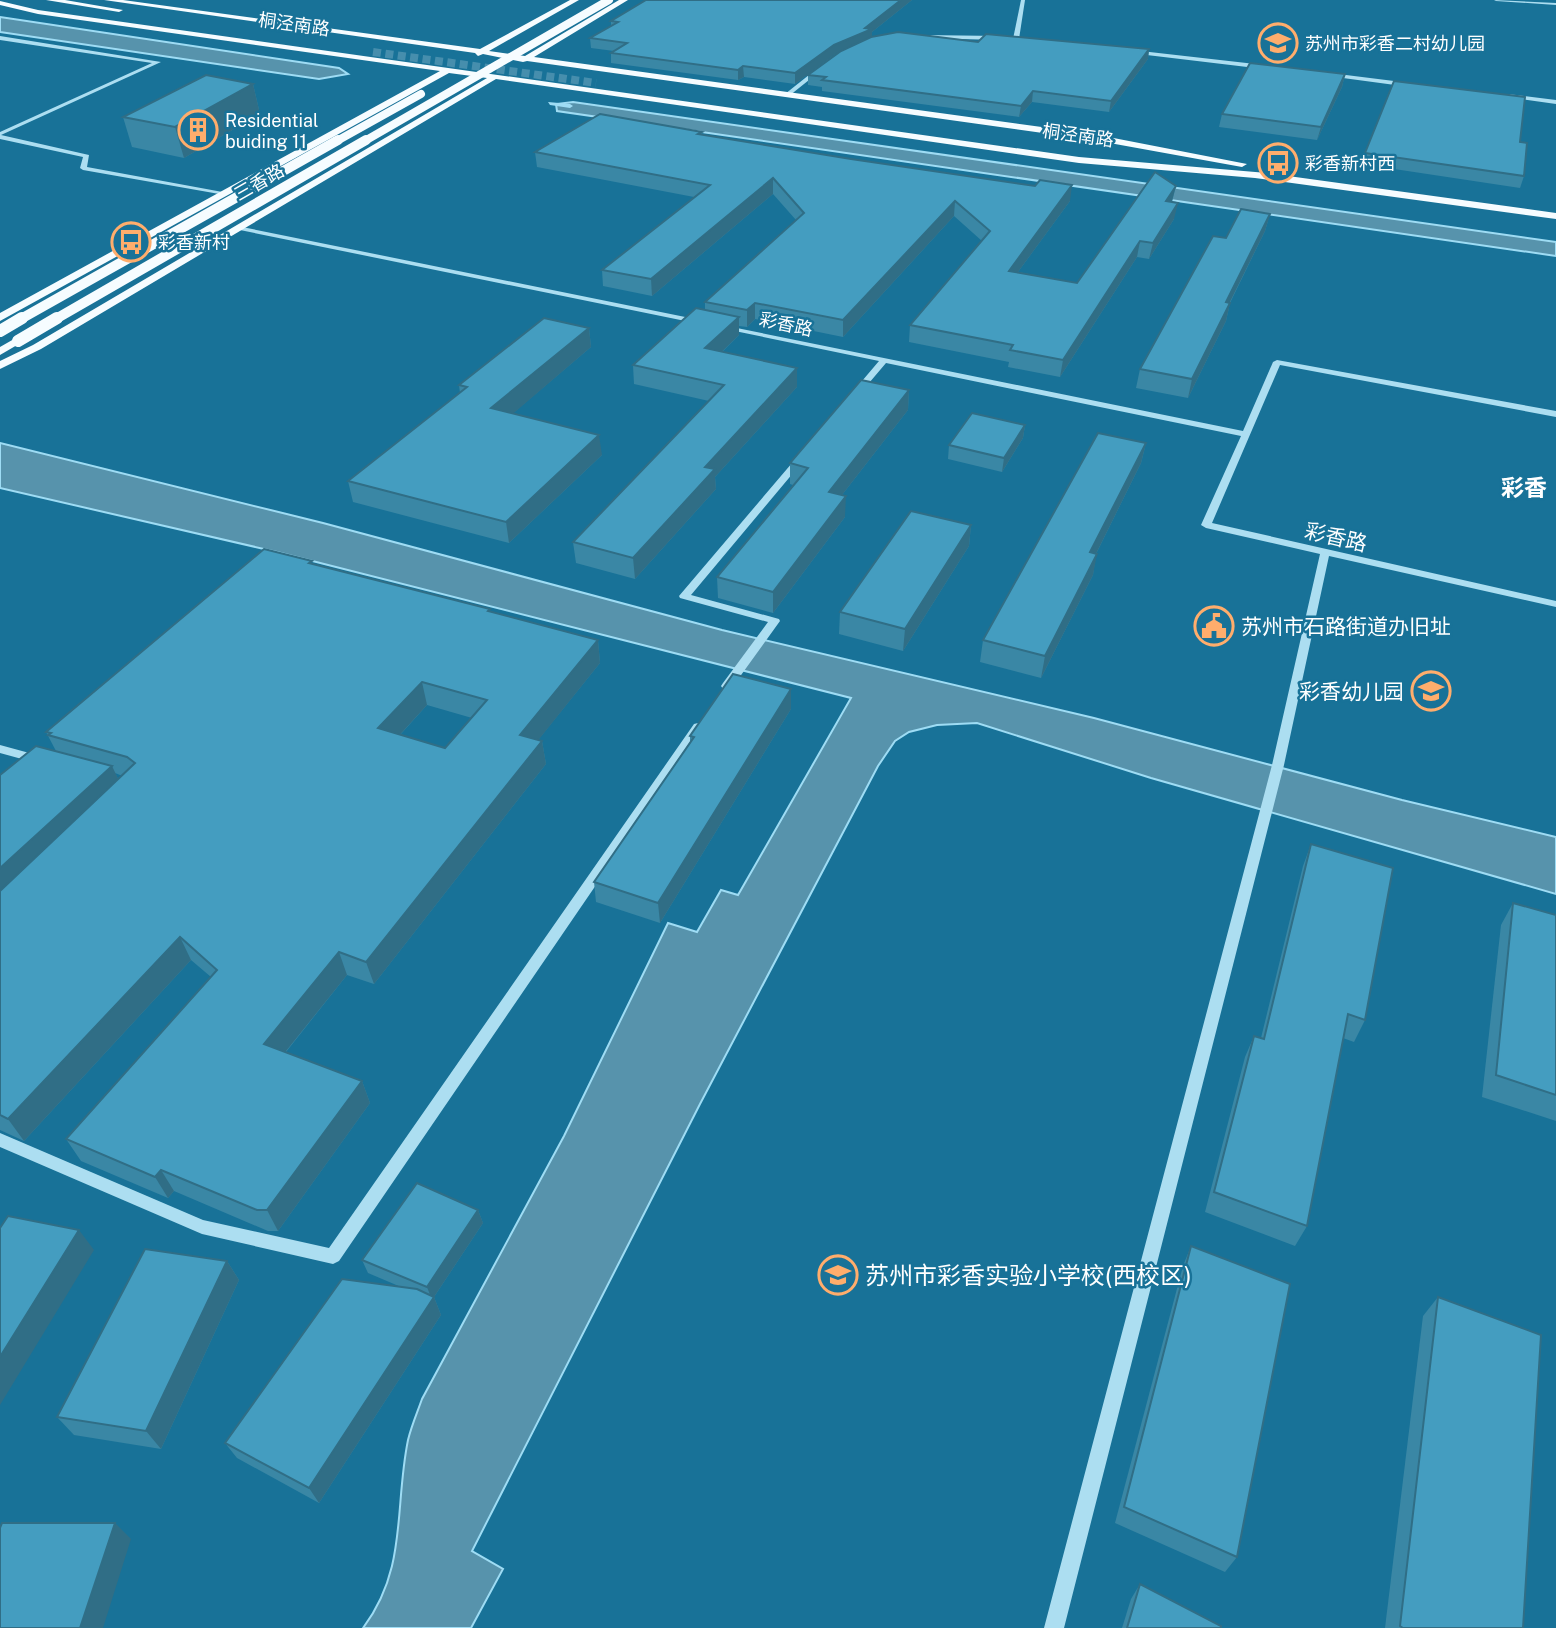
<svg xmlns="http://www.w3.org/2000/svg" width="1556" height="1628" font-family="'Public Sans','Noto Sans SC',sans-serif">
  <rect width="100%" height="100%" fill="#187298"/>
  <g fill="#5793ac" stroke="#9edcf4" stroke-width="2">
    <polygon points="0,17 339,68 348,74 319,79 0,32"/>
    <polygon points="573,102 1556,242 1556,256 557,111 556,104"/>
    <path d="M 0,443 L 323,523 L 722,630 L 1094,718 L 1402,800 L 1556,837 L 1556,894 L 1151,778 L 977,723 L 937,725 L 909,732 L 895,741 L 878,766 L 700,1104 L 472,1551 L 503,1569 L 471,1628 L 363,1628 C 408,1568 394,1508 408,1440 C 411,1427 417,1413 422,1399 L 564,1136 L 668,923 L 697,932 L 721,890 L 738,895 L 851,698 L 277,552 L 0,488 Z"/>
  </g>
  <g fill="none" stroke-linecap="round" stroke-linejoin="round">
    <polygon fill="#9edcf4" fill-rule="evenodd" points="548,102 570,104 573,106 570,108 550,105"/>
    <polyline stroke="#468ead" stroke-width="8" stroke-dasharray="8 4.5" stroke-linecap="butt" points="373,52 596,83"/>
    <g fill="#acdef1" fill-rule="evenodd">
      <polygon points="1021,0 1025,0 1019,39 1016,41 1013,39"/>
      <polygon points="1494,0 1556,3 1556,5 1496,1"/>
      <polygon points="923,35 999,36 1002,38 999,40 921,38"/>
      <polygon points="0,36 161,62 1,135 89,155 87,167 228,193 225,195 83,170 80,168 83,157 0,139 0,132 152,63 0,40"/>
      <polygon points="1132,50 1264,65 1267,67 1264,69 1130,53"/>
      <polygon points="819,67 824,68 789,96 785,96 785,94"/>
      <polygon points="1330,73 1410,83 1413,85 1410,87 1328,76"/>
      <polygon points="1508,94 1556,100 1556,104 1506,97"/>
      <polygon points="237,226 700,320 704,322 700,324 235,229 234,228"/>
      <polygon points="722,325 1243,431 1273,362 1277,360 1556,411 1556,417 1280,365 1212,523 1556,601 1556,607 1329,556 1284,765 1064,1628 1044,1628 1272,765 1320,554 1206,528 1201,525 1241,436 886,363 858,396 855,397 851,394 879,361 725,329 722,329"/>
      <polygon points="801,455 806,458 804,460 691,595 779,619 780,621 731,689 723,689 721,686 723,683 768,622 680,598 679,596 798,456"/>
      <polygon points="698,723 702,724 704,727 702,730 339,1261 333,1264 202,1234 0,1147 0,1133 203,1220 329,1248 694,724"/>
      <polygon points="0,745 44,757 46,760 40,764 0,753"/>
    </g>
    <g fill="#f6fcff" fill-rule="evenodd">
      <polygon points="46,0 65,0 123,10 119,12"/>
      <polygon points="104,0 123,0 480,49 570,0 579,0 489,51 525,56 619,0 628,0 534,57 1093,134 1247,164 1242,167 1093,140 527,61 523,62 483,54 478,56 475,53"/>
      <polygon points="0,1 38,10 1079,157 1267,173 1556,213 1556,219 1255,178 1079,163 496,79 41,349 0,369 0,361 33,345 487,78 449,73 0,321 0,313 440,71 38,14 0,5"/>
      <polygon points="14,339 24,341 0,355 0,347"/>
    </g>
    <g stroke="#f6fcff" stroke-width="8">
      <polyline points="335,142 421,94"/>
      <polyline points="363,142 609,0"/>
    </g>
    <g stroke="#f6fcff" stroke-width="10">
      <polyline points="19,320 338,140"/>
      <polyline points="54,320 366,140"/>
    </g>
    <g stroke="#f6fcff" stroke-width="12">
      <polyline points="0,331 22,318"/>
      <polyline points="18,341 57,318"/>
    </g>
  </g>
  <g fill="#3a87a5" fill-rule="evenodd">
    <polygon points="646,0 912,0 872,32 872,37 1149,49 1148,59 1109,112 1032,102 1019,117 822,91 822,87 808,85 808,75 838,53 834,55 795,84 744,77 738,80 611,63 611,53 614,51 591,48 590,38 611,26 611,21"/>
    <polygon points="1345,74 1342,87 1317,140 1219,127 1222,114"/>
    <polygon points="253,84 260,114 184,158 132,147 123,117"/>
    <polygon points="702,132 702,135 1070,201 1018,272 1077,283 1176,186 1172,202 1174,219 1149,259 1137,257 1060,377 1008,367 1009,362 909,342 910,325 982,241 954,216 843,337 755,319 747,327 739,326 739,335 722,352 797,368 797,387 715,477 716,489 635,579 576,563 573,542 709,401 634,384 633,365 705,310 705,302 796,220 773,194 652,296 603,286 602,270 694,197 537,167 535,152"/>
    <polygon points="1520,142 1524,176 1520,188 1361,164 1365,153"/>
    <polygon points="1270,214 1265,231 1230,303 1226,321 1188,398 1136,388 1140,369 1226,238"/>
    <polygon points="589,328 591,347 512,414 602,455 509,543 353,502 348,481 460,393 459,385"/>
    <polygon points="909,390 908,410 842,495 845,517 773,613 718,598 717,577 793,485 790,484 790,463"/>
    <polygon points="1025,425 1023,438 1002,472 948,459 949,445"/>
    <polygon points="1146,443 1141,463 1096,554 1093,575 1041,678 980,662 983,640"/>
    <polygon points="971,525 969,546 903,651 839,634 840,612"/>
    <path d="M 313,564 L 490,609 L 490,612 L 598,640 L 600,663 L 538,740 L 542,741 L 546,764 L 374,984 L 347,975 L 286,1052 L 362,1081 L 370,1103 L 278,1231 L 268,1231 L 174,1191 L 168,1198 L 81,1161 L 66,1139 L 211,977 L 191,960 L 24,1141 L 0,1130 L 0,775 L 56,751 L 46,732 ZM 427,705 L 472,718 L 445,748 L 400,735 ZM 115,773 L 120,775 L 122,775 L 118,779 Z"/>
    <polygon points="791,709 660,923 596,902 594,882 690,742 690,736"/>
    <polygon points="1311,844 1365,1020 1354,1042 1343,1038 1307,1226 1295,1246 1205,1212 1245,1057 1254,1036 1261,1038 1303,866"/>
    <polygon points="1513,903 1556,915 1556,1121 1482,1097 1501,925"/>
    <polygon points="478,1210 483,1223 434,1297 441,1315 319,1503 237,1458 225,1443 401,1287 368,1273 362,1260"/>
    <polygon points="1191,1246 1237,1557 1225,1572 1115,1523 1183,1266"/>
    <polygon points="227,1261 239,1280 161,1449 74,1435 57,1417"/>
    <polygon points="1438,1297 1523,1628 1385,1628 1423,1316"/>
    <polygon points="1140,1584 1221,1628 1122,1628 1131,1599"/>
  </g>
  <g fill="#306e86">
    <polygon points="901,0 912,0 872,32 872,39 834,55 795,84 795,73 834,45 865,28"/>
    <polygon points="1149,49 1148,59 1109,112 1111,101"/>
    <polygon points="743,66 744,77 738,80 738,70"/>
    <polygon points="1345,74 1342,87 1317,140 1321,127"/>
    <polygon points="253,84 260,114 184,158 175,127"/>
    <polygon points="1033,91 1032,102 1019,117 1021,106"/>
    <polygon points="773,178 773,194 652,296 651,279"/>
    <polygon points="1072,185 1070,201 1007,287 1009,271"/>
    <polygon points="1176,186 1172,201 1163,217 1166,201"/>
    <polygon points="955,201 954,216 843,337 843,320"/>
    <polygon points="1178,203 1174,219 1149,259 1153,243"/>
    <polygon points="1270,214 1265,231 1221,320 1226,302"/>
    <polygon points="1140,241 1137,257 1060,377 1063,360"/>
    <polygon points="755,303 755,319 747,327 747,310"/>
    <polygon points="1230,303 1226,321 1188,398 1192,379"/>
    <polygon points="739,317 739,335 706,367 705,348"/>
    <polygon points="589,328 591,347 495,429 491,408"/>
    <polygon points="797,368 797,387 715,477 716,489 635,579 633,558 705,467"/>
    <polygon points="909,390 908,410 828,513 829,492"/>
    <polygon points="1025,425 1023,438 1002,472 1004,458"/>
    <polygon points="599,435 602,455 509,543 506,522"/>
    <polygon points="1146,443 1141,463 1086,574 1090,552"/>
    <polygon points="846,496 845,517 773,613 773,592"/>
    <polygon points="971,525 969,546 903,651 905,629"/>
    <polygon points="1097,554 1093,575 1041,678 1045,656"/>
    <polygon points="598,640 600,663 524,758 520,735"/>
    <polygon points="422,682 427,705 385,751 378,728"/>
    <polygon points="791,689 791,709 660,923 658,903"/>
    <polygon points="542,741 546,764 374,984 366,962"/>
    <polygon points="112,766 123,789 0,903 0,868"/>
    <polygon points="180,937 191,960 24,1141 8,1119"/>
    <polygon points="339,952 347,975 274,1066 264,1044"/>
    <polygon points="362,1081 370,1103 278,1231 267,1210"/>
    <polygon points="161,1170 174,1191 168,1198 155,1177"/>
    <polygon points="478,1210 483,1223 432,1300 427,1287"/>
    <polygon points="79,1230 94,1250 0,1405 0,1357"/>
    <polygon points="227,1261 239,1280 161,1449 146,1431"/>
    <polygon points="434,1297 441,1315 319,1503 309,1488"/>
    <polygon points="115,1523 131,1539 103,1628 80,1628"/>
  </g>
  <g fill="#449dc0" stroke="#306e86" stroke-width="2" fill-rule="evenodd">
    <polygon points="646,0 901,0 865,28 872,29 834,45 795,73 743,66 738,70 611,53 627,43 590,38 618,22 611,21"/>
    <polygon points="898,32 978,42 986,34 1149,49 1111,101 1033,91 1021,106 822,80 826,77 808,75 841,51 871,37"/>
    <polygon points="1250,63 1345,74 1321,127 1222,114"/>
    <polygon points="206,75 253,84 175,127 123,117"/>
    <polygon points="1394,81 1525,97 1520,142 1527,143 1524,176 1365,153"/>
    <polygon points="600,114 702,132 698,134 851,159 1035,186 1040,180 1072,185 1009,271 1077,283 1155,172 1176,186 1166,201 1178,203 1153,243 1140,241 1063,360 1010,350 1013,345 910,325 990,231 955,201 843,320 755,303 747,310 705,302 804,213 773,178 651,279 602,270 710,185 535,152"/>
    <polygon points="1241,209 1270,214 1226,302 1230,303 1192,379 1140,369 1213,236 1226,238"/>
    <polygon points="696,308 739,317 705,348 797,368 705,467 715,469 633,558 573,542 724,385 633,365"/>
    <polygon points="544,318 589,328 491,408 599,435 506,522 348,481 467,387 459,385"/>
    <polygon points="861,380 909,390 829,492 846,496 773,592 717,577 808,468 790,463"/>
    <polygon points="972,413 1025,425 1004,458 949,445"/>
    <polygon points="1098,433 1146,443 1090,552 1097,554 1045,656 983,640"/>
    <polygon points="911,511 971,525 905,629 840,612"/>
    <path d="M 264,549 L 312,561 L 309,563 L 490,609 L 488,611 L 598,640 L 520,735 L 542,741 L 366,962 L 339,952 L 264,1044 L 362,1081 L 267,1210 L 257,1210 L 161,1170 L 155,1177 L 66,1139 L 217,970 L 180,937 L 8,1119 L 0,1115 L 0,891 L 135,763 L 127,757 L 48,735 L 51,733 L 46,732 ZM 422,682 L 487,700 L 445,748 L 378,728 Z"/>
    <polygon points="733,674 791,689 658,903 594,882 694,737 690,736"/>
    <polygon points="36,746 112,766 0,868 0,775"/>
    <polygon points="1311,844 1393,868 1365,1020 1348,1014 1307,1226 1214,1192 1254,1036 1264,1039"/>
    <polygon points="1513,903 1556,915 1556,1095 1496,1075"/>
    <polygon points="417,1183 478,1210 427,1287 362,1260"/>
    <polygon points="8,1216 79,1230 0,1357 0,1228"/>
    <polygon points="1191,1246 1290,1284 1237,1557 1124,1507"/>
    <polygon points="145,1249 227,1261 146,1431 57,1417"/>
    <polygon points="342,1279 417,1289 434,1297 309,1488 225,1443"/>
    <polygon points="1438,1297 1541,1335 1523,1628 1403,1628 1400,1626"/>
    <polygon points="2,1523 115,1523 80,1628 0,1628 0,1528"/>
    <polygon points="1140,1584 1221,1626 1221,1628 1127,1628"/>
  </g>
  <defs>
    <g id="school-ring" transform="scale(2.0125)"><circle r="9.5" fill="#187298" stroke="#ffad6c" stroke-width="1.5"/><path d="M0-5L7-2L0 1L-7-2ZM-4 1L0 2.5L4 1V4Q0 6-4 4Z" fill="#ffad6c"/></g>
    <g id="building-ring" transform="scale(2.0125)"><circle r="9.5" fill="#187298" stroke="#ffad6c" stroke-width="1.5"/><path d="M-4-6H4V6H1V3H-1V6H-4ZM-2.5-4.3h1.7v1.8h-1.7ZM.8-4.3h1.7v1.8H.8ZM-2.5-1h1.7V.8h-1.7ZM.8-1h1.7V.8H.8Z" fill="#ffad6c"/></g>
    <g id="bus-ring" transform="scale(2.0125)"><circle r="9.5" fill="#187298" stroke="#ffad6c" stroke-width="1.5"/><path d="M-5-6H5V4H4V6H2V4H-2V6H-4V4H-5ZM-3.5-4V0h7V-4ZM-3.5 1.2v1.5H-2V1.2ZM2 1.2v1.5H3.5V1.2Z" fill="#ffad6c"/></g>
    <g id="civic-ring" transform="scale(2.0125)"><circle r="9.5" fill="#187298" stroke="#ffad6c" stroke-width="1.5"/><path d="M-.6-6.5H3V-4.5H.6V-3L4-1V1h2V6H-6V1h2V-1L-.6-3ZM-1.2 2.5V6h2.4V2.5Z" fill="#ffad6c"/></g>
  </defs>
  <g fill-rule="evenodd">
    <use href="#school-ring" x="1278" y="43"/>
    <use href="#building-ring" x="198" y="130"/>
    <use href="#bus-ring" x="1278" y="163"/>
    <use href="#bus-ring" x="131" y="242"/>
    <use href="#civic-ring" x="1214" y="626"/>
    <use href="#school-ring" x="1431" y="691"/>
    <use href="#school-ring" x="838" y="1275"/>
  </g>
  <g text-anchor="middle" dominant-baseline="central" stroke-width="5" stroke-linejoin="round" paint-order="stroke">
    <g font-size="18" fill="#fff" stroke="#187298">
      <text transform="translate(294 24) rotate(8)">桐泾南路</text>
      <text transform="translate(1078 135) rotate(8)">桐泾南路</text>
      <text transform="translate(259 182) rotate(-30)">三香路</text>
      <text transform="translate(786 324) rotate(12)">彩香路</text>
    </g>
    <g font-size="18" fill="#fff" stroke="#187298" text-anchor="start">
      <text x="1305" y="43">苏州市彩香二村幼儿园</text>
      <text x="225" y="120">Residential<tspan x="225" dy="21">buiding 11</tspan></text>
      <text x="1305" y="163">彩香新村西</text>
      <text x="158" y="242">彩香新村</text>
    </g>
    <g font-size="21" fill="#fff" stroke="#187298">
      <text transform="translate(1336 537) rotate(13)">彩香路</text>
    </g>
    <g font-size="21" fill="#fff" stroke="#187298" text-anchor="start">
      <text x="1241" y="626">苏州市石路街道办旧址</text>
      <text x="1404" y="691" text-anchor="end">彩香幼儿园</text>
    </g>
    <g font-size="23" font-weight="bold" fill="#fff" stroke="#187298">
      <text x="1524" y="487">彩香</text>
    </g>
    <g font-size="24" fill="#fff" stroke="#187298" text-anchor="start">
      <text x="865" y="1275">苏州市彩香实验小学校(西校区)</text>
    </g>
  </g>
</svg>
